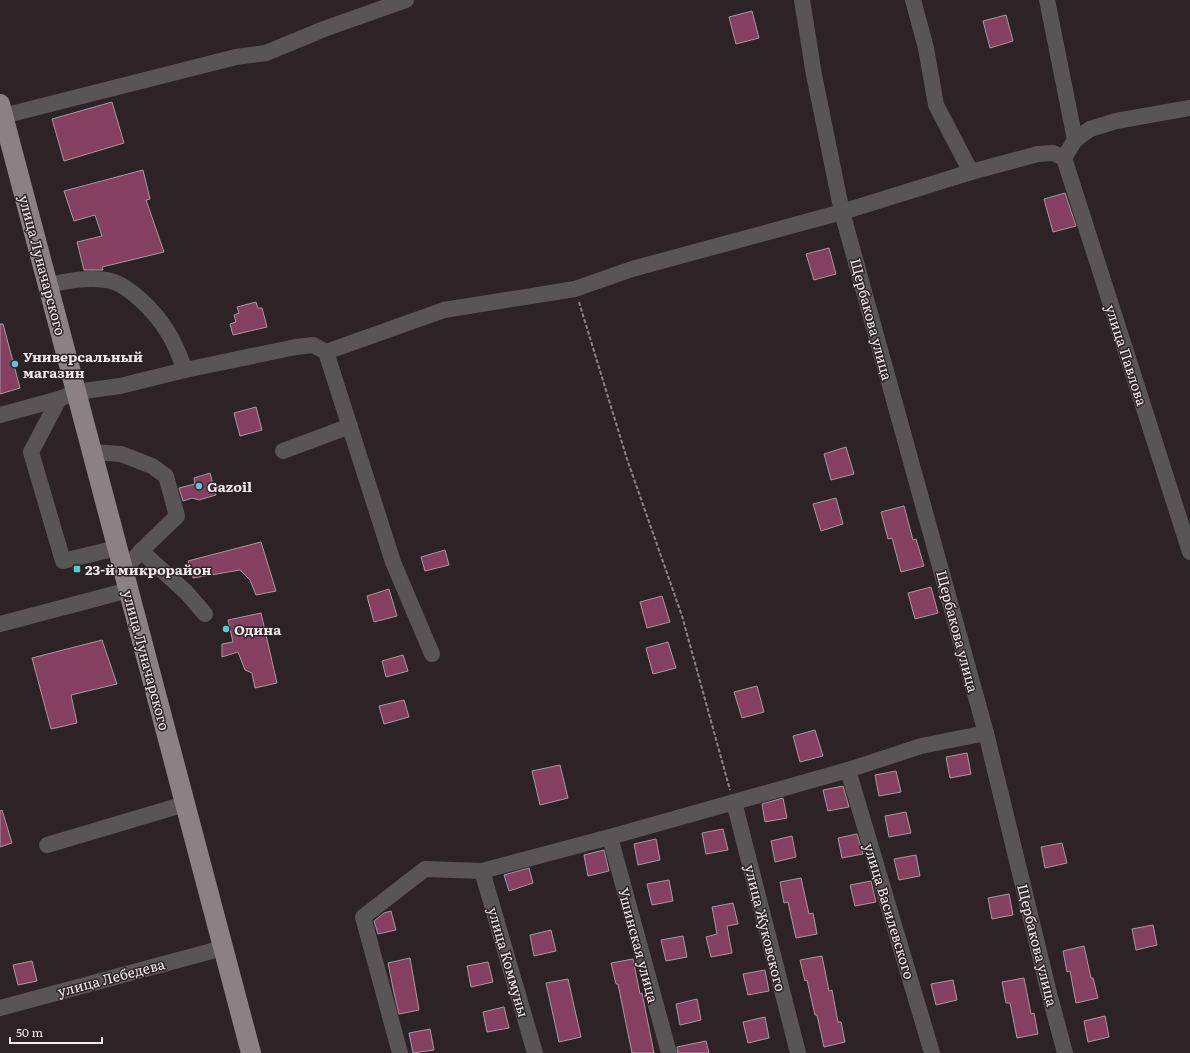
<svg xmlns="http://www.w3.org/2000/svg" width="1190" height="1053" font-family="Literata,serif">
  <rect width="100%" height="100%" fill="#2d2327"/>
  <g fill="#84405e" stroke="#a69a9e">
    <polygon points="752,11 759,38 736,44 729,17"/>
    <polygon points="1006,15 1013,41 990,48 983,21"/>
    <polygon points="112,102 124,143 64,161 52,119"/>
    <polygon points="143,170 150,199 146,200 164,252 102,267 103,270 84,270 77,242 102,236 95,215 74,221 64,191"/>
    <polygon points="1065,193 1076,226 1053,232 1044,199"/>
    <polygon points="829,248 836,274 814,280 806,254"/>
    <polygon points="256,302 258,308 262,308 267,327 233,335 230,324 236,322 234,315 239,313 237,307"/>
    <polygon points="0,324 3,324 20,388 0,394"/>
    <polygon points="256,407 262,430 240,436 234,413"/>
    <polygon points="846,447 854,474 831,480 824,454"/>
    <polygon points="210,473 216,495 199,500 192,498 183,501 179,488 195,484 194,478"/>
    <polygon points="836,498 843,524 821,531 813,504"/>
    <polygon points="904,506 913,540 916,539 924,566 901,572 892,538 888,539 881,512"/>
    <polygon points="261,542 276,591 256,595 250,580 240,570 193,578 188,561"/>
    <polygon points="445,550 449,565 425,571 421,557"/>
    <polygon points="931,587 938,613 915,619 908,593"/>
    <polygon points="389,589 397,616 374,622 367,596"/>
    <polygon points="662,596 670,622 647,628 640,602"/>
    <polygon points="261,613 277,683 255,688 252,673 245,670 238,652 222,657 222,644 233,642 228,620"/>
    <polygon points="102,640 117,684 71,695 77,723 51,729 32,658"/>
    <polygon points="668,642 676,668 653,674 646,648"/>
    <polygon points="403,655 408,671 386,677 382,661"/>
    <polygon points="757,686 764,712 742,718 734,692"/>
    <polygon points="404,700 409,717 384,724 379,706"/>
    <polygon points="815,730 823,756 800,762 793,736"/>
    <polygon points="967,753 971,774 950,778 946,757"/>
    <polygon points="560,765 568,798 540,805 532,771"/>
    <polygon points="896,771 901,792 879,796 875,775"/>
    <polygon points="843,786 849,807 828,811 823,790"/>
    <polygon points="783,798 787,818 765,822 762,804"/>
    <polygon points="2,810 12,843 0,847 0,811"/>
    <polygon points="906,812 911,833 889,837 885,816"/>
    <polygon points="723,829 728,850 706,854 702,833"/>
    <polygon points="857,834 863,854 842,858 838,838"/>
    <polygon points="792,836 796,857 775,862 771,841"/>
    <polygon points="656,839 660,860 638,865 634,844"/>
    <polygon points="1062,843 1067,863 1045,868 1041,847"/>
    <polygon points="604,850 609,871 588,876 584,855"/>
    <polygon points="916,855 920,876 899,880 894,859"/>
    <polygon points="529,868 533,883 509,891 504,875"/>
    <polygon points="801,878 809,914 813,913 817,934 796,938 788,902 784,903 780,882"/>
    <polygon points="669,880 673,901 652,905 647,884"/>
    <polygon points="871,881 876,902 855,906 850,885"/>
    <polygon points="1009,894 1013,915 992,919 988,898"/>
    <polygon points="733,903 738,924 727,926 732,953 711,957 706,937 717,934 712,907"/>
    <polygon points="391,911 396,930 378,934 374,921 384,913"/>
    <polygon points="1153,925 1157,945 1136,950 1132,929"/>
    <polygon points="551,930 556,951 534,956 530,935"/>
    <polygon points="683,936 687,957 666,961 661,940"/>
    <polygon points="1084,946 1091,978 1093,978 1098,998 1076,1003 1070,971 1067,972 1063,951"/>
    <polygon points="822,956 829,991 832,990 838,1022 841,1022 845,1042 824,1047 817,1015 815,1015 807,980 805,981 800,960"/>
    <polygon points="410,958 419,1010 399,1014 394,993 388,963"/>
    <polygon points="633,959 640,994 642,993 654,1053 632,1053 618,984 616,984 611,963"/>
    <polygon points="32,961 37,981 18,985 13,965"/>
    <polygon points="488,962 493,982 471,987 467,966"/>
    <polygon points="765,970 769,991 748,995 743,974"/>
    <polygon points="1024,978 1031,1014 1034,1013 1038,1034 1017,1038 1010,1003 1006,1003 1002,982"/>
    <polygon points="568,979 581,1037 559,1042 546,983"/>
    <polygon points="953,980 957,1000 936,1005 931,984"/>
    <polygon points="697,999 701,1020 680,1025 676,1004"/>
    <polygon points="504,1007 509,1028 487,1032 483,1012"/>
    <polygon points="1105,1016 1109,1037 1088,1042 1084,1021"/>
    <polygon points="765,1017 769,1038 748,1043 743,1022"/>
    <polygon points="430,1029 434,1050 413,1053 409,1033"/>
    <polygon points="706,1041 709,1053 678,1053 677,1047"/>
  </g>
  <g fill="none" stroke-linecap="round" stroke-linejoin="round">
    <polyline stroke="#8c8386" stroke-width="2" stroke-dasharray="4 2" stroke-linecap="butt" points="579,302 627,459 682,616 730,790"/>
    <g stroke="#595456" stroke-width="16">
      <polyline points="802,0 814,75 842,212 986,733 1049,993 1065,1053"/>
      <polyline points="913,0 926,48 936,105 971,172"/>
      <polyline points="1047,0 1075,140"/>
      <polyline points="3,116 236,57 266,53 324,29 406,0"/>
      <polyline points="1064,158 1190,552"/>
      <path d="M 48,285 C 67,281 86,277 106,280 C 127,282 156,313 167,331 C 175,343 180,357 185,370"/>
      <polyline points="326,352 444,310 575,289 632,269 842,212 971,172 1038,154 1053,153 1064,158 1075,140 1090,129 1116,121 1190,108"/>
      <polyline points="59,399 31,452 63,561 117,548"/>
      <polyline points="0,415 59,399 77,392 120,386 185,370 296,347 313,345 326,352 393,562 432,654"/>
      <polyline points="283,451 350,426"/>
      <polyline points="92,452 121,454 152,466 166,476 177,516 141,551 124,570"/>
      <polyline points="141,551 186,592 205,614"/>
      <polyline points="0,624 129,590"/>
      <polyline points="848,770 932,1053"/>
      <polyline points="734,802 798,1053"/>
      <polyline points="610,837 669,1053"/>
      <polyline points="47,845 185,804"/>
      <polyline points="482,871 535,1053"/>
      <polyline points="0,1008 223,948"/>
      <polyline points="400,1053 363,917 425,869 482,871 610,837 848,770 921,746 986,733"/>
    </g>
    <polyline stroke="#8b8184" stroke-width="20" points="0,104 251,1053"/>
  </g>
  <g fill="#52cbd7" stroke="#2d2327" stroke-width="1.5">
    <circle cx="15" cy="364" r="4"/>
    <circle cx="199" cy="486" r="4"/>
    <rect x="73" y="565" width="8" height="8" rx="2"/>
    <circle cx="226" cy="629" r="4"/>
  </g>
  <g text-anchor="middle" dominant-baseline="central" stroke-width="3" stroke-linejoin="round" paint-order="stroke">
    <g font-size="14" fill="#f1eaec" stroke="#2d2327">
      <text transform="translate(43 265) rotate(75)">улица Луначарского</text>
      <text transform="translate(872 319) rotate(75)">Щербакова улица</text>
      <text transform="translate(1127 355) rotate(72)">улица Павлова</text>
      <text transform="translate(958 631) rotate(75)">Щербакова улица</text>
      <text transform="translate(147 660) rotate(75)">улица Луначарского</text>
      <text transform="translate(890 911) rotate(73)">улица Василевского</text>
      <text transform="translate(766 928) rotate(76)">улица Жуковского</text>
      <text transform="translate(639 945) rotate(75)">Ушинская улица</text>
      <text transform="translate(1038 945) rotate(76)">Щербакова улица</text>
      <text transform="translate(509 962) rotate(74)">улица Коммуны</text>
      <text transform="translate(111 977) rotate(-15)">улица Лебедева</text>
    </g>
    <g font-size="14" font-weight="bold" fill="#f1eaec" stroke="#2d2327" text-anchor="start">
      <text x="23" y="356">Универсальный<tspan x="23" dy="16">магазин</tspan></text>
      <text x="207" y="486">Gazoil</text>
      <text x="85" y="569">23-й микрорайон</text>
      <text x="234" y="629">Одина</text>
    </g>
  </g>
  <path d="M10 1037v6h92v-6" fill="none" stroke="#f1eaec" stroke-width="2"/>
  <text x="16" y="1037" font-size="12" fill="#f1eaec" stroke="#2d2327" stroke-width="3" paint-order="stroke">50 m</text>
</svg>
